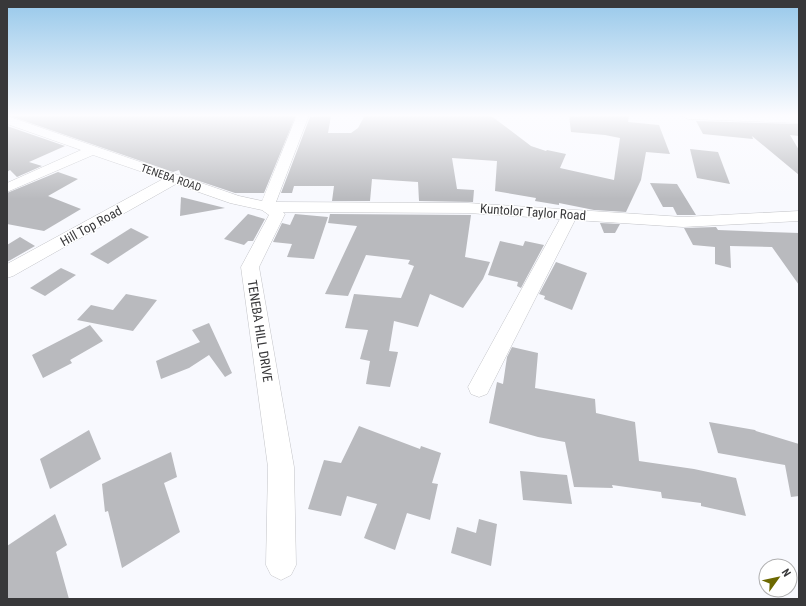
<svg xmlns="http://www.w3.org/2000/svg" width="806" height="606" font-family="'Roboto Condensed',sans-serif">
  <rect width="100%" height="100%" fill="#f8f9fe"/>
  <g fill="#b9babe">
    <polygon points="7,115 296,115 264,193 235,193 181,175 179,170 173,172"/>
    <polygon points="365,115 490,115 531,146 546,151 547,150 566,154 560,168 614,180 620,138 605,135 571,132 569,115 578,117 579,115 629,115 628,122 659,125 670,154 646,152 641,180 626,212 594,210 559,203 559,205 535,201 536,198 495,191 497,161 452,158 457,189 474,190 473,202 419,201 418,182 372,179 370,201 332,201 334,186 294,186 292,193 281,193 310,117 331,116 328,133 351,133 358,128"/>
    <polygon points="696,121 799,124 799,136 790,135 799,150 799,175 752,136 753,139 703,134"/>
    <polygon points="7,126 65,146 29,162 42,166 17,177 10,170 7,172"/>
    <polygon points="690,149 718,152 730,184 697,178"/>
    <polygon points="58,172 78,179 48,196 81,209 44,231 7,224 7,193"/>
    <polygon points="650,183 677,184 696,215 677,215 673,207 663,207"/>
    <polygon points="181,197 225,208 180,216"/>
    <polygon points="248,214 265,219 253,241 248,241 244,245 224,239"/>
    <polygon points="295,214 328,217 314,259 287,257 292,244 273,242 282,223 290,225"/>
    <polygon points="330,214 471,215 465,257 490,262 483,279 463,308 430,294 418,327 394,321 389,351 398,352 390,387 366,384 370,361 360,359 368,330 345,328 354,294 401,298 414,266 408,264 410,260 366,255 348,296 325,294 357,226 328,223"/>
    <polygon points="600,223 620,224 615,233 604,233"/>
    <polygon points="716,227 718,230 799,233 799,285 772,247 730,246 731,268 715,264 715,247 693,245 684,228"/>
    <polygon points="131,228 149,237 108,264 90,254"/>
    <polygon points="20,237 35,246 7,262 7,245"/>
    <polygon points="500,241 523,246 525,241 544,245 521,288 517,286 518,282 488,275"/>
    <polygon points="556,262 587,273 572,310 544,299 545,296 539,294"/>
    <polygon points="61,268 76,275 45,296 30,288"/>
    <polygon points="126,294 157,300 133,331 77,320 91,305 113,310"/>
    <polygon points="209,323 232,373 225,377 209,355 189,368 161,379 156,361 200,342 192,330"/>
    <polygon points="90,325 103,341 70,360 72,363 43,378 32,355"/>
    <polygon points="512,347 538,353 535,388 595,399 596,413 635,422 639,461 694,469 736,478 746,516 701,506 701,503 662,498 661,492 612,485 613,488 574,487 565,442 538,437 489,423 497,382 503,384 507,357"/>
    <polygon points="709,422 755,430 756,431 799,444 799,496 791,497 785,465 718,453"/>
    <polygon points="359,426 420,449 421,446 441,453 432,483 438,484 430,520 407,513 395,550 364,538 377,504 347,496 341,516 308,509 324,460 341,463"/>
    <polygon points="89,430 101,459 50,489 40,459"/>
    <polygon points="171,452 177,477 164,483 180,532 122,568 108,511 105,512 102,484"/>
    <polygon points="520,471 567,475 572,504 523,500"/>
    <polygon points="55,514 67,545 56,552 69,599 7,599 7,546"/>
    <polygon points="479,519 497,524 491,566 451,553 457,527 476,533"/>
  </g>
  <g fill="none" stroke-linecap="round" stroke-linejoin="round">
    <g stroke="#c3c4c8" stroke-width="1">
      <g id="minor">
        <polygon points="297,115 309,115 276,202 468,203 683,217 799,211 799,221 683,227 575,220 487,394 479,397 471,394 468,387 560,219 468,213 283,212 285,214 259,267 294,467 296,565 291,575 281,580 271,575 266,565 268,467 241,267 269,215 262,210 230,203 176,184 13,276 7,278 7,264 163,179 93,155 7,192 7,183 81,150 7,124 7,116 239,196 262,201"/>
        <polygon points="682,115 799,115 799,123 688,119 684,117"/>
      </g>
    </g>
    <use href="#minor" fill="#fff" fill-rule="evenodd"/>
  </g>
  <linearGradient id="sky" x2="0" y2="1"><stop stop-color="#97c8ea"/><stop offset="0.58" stop-color="#fcfcff"/><stop offset="1" stop-color="#fcfcff" stop-opacity="0"/></linearGradient>
  <rect width="806" height="199" fill="url(#sky)"/>
  <g text-anchor="middle" dominant-baseline="central" stroke-width="3" stroke-linejoin="round" paint-order="stroke">
    <g font-size="11" fill="#38383a" stroke="#fff">
      <text transform="translate(171 178) rotate(19)">TENEBA ROAD</text>
    </g>
    <g font-size="13" fill="#38383a" stroke="#fff">
      <text transform="translate(533 212) rotate(4)">Kuntolor Taylor Road</text>
      <text transform="translate(91 226) rotate(-29)">Hill Top Road</text>
      <text transform="translate(260 331) rotate(81)">TENEBA HILL DRIVE</text>
    </g>
  </g>
  <rect width="806" height="606" fill="none" stroke="#38383a" stroke-width="16"/>
  <g transform="translate(778 578) rotate(57)"><circle r="19" fill="#ffffff" stroke="#afafb0"/>
  <path d="M0-3L7 15L0 10L-7 15Z" fill="#6c6800"/>
  <text y="-6" font-size="11" font-weight="bold" text-anchor="middle" fill="#38383a">N</text>
  </g>
</svg>
